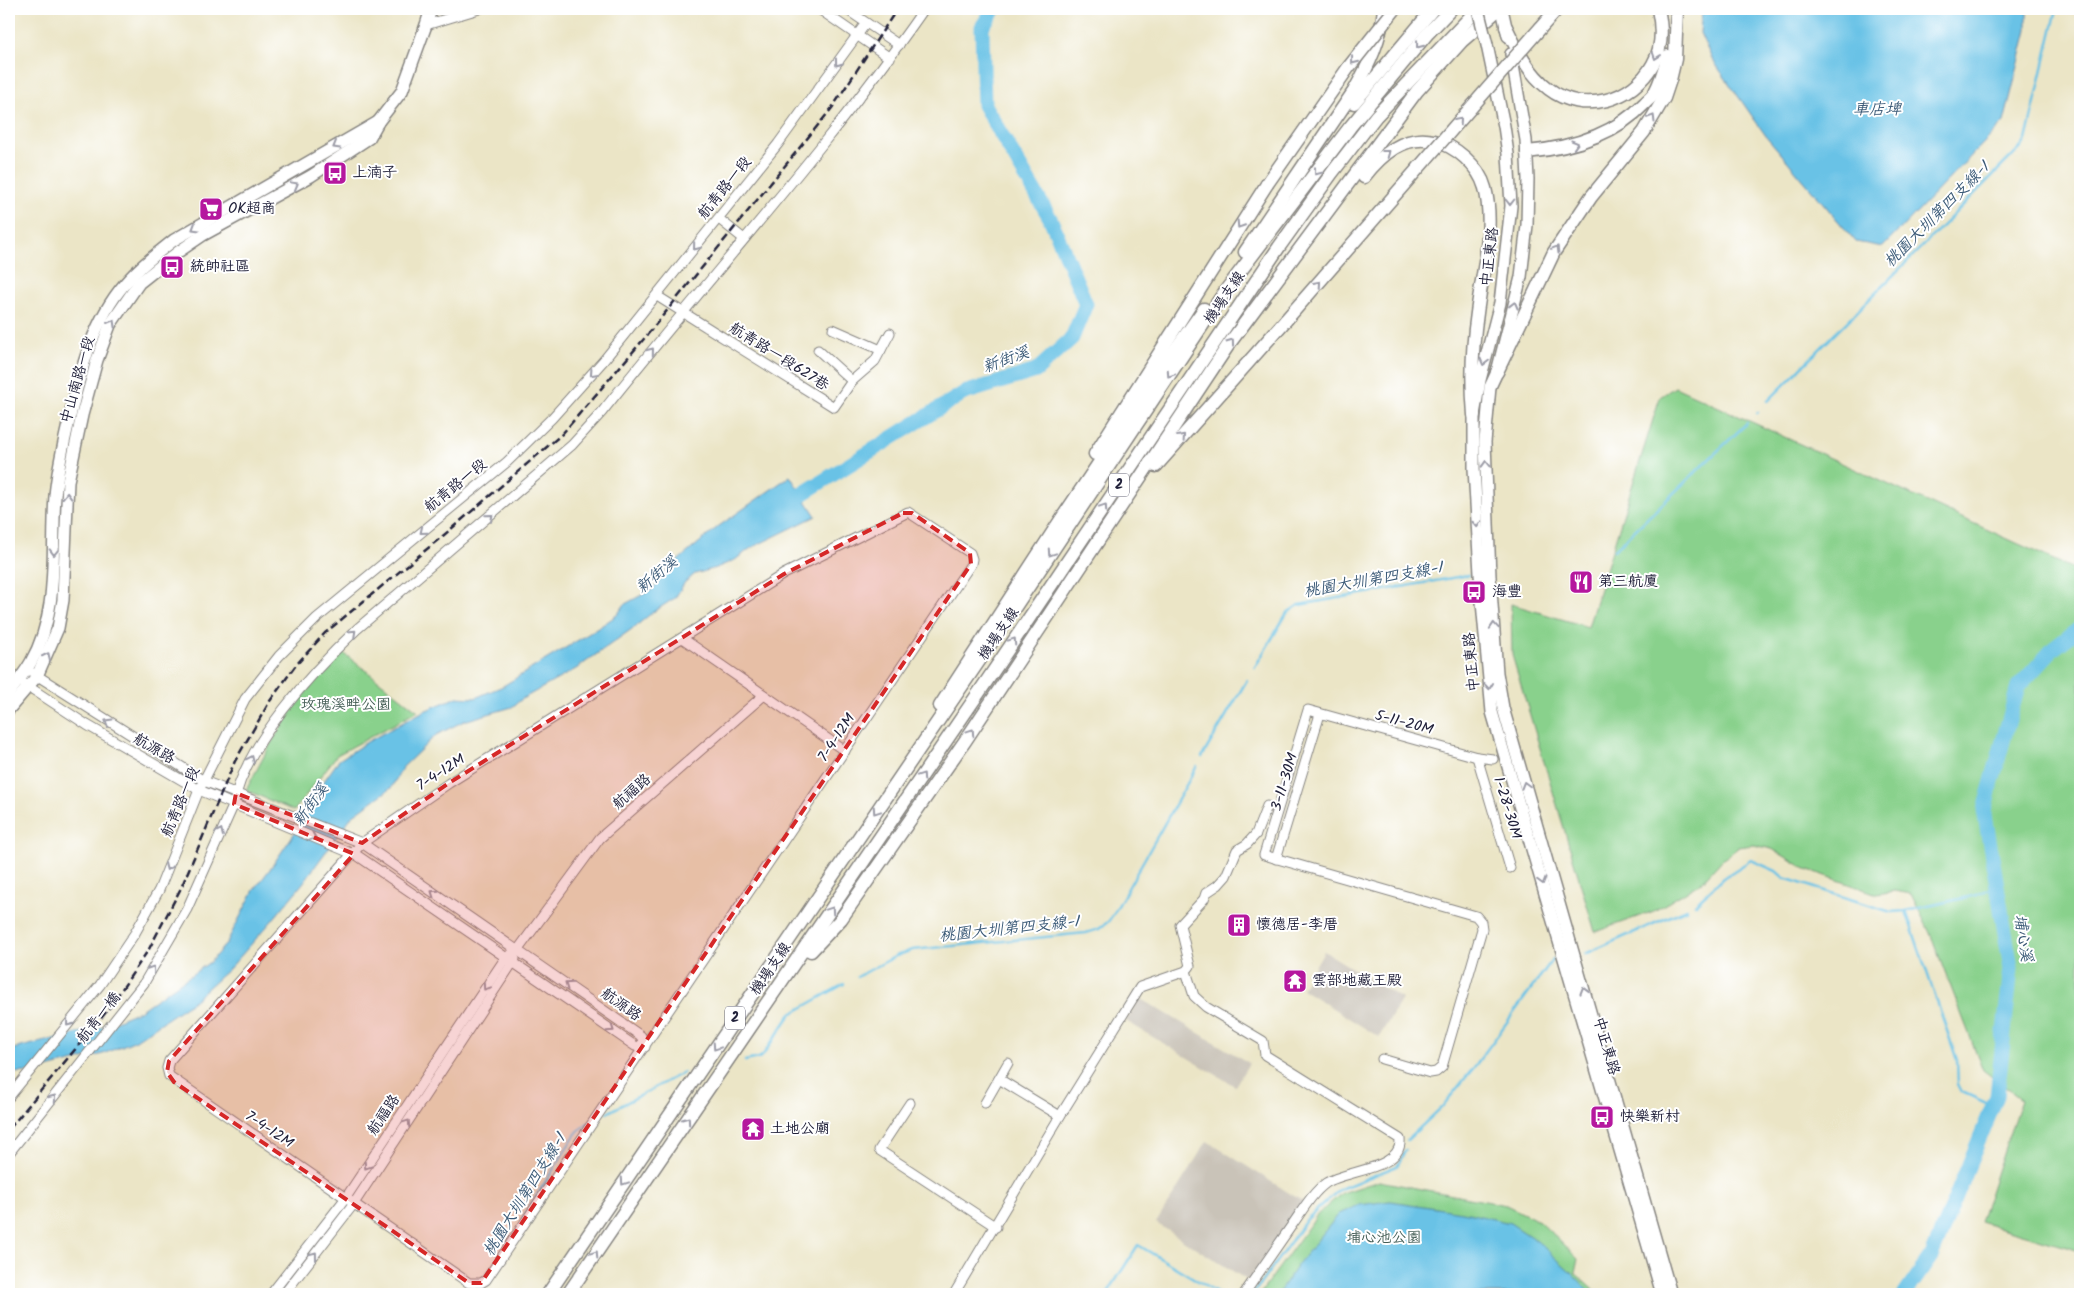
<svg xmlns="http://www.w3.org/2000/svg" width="2089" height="1303" font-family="Kalam,'LXGW WenKai TC',sans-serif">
  <rect width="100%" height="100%" fill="#fff"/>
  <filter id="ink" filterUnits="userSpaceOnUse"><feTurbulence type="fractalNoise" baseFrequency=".02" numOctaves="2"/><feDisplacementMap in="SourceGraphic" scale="10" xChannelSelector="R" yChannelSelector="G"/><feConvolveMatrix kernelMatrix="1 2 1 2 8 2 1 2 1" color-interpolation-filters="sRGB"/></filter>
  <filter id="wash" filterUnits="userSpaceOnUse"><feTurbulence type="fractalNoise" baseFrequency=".0096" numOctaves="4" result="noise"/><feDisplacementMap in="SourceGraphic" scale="20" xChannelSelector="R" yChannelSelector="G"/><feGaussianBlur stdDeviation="1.12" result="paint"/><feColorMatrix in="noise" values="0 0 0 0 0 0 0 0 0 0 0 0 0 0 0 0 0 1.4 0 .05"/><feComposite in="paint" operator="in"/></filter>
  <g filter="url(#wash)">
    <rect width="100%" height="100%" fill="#ebe5c6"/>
    <g fill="#c9c3b8">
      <polygon points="1324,951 1402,999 1379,1037 1302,989"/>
      <polygon points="1140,998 1249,1063 1235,1086 1126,1021"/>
      <polygon points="1207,1141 1305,1203 1250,1282 1156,1223"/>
    </g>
    <g fill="#89d18c" stroke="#567a64">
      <polygon points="1675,387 2080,572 2080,1251 1980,1222 2021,1099 1983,1070 1930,933 1911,894 1895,891 1877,894 1804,868 1772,849 1754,845 1739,847 1722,860 1702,882 1654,911 1595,932 1512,655 1511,604 1588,627 1660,397"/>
      <polygon points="342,652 418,711 337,755 294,811 246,790 270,745 300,698"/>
      <polygon points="1379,1181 1506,1205 1539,1221 1578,1259 1575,1273 1599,1294 1260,1294 1317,1215 1342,1193"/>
    </g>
    <g fill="#69c2e6" stroke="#467290">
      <polygon points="1702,9 2027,9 2027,30 2004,122 1883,247 1856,242 1766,136 1712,59 1700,33"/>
      <polygon points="790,476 816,516 751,548 735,560 716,568 695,574 685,582 675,598 653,612 636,626 576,669 522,699 512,707 464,721 436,735 403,767 391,788 352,816 303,883 270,923 230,968 192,1002 136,1040 103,1054 31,1072 9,1073 9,1050 102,1027 139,1011 210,962 226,944 254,890 270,869 306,816 316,799 319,788 339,760 367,742 424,711 457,697 475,698 503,686 598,628 617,615 625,604 653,589 669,568 719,526"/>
      <polygon points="1390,1201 1468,1213 1510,1223 1537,1241 1571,1272 1592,1294 1278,1294 1298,1264 1339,1214 1359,1205"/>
    </g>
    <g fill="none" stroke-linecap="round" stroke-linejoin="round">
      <g stroke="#69c2e6" stroke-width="2.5">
        <polyline points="1768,401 2023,145 2026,140 2057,9"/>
        <polyline points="1757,413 1758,412"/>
        <polyline points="1614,550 1747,423"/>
        <polyline points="1255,667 1287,613 1299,605 1469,575"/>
        <polyline points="1202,757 1247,680"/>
        <polyline points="1695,904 1723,878 1751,860 1776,871 1784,878 1891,912 1906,911 1977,895 1997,885"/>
        <polyline points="1906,911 1957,1060 1958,1084 1962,1092 1993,1106"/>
        <polyline points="1585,954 1687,909"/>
        <polyline points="857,977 896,956 912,950 1086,933 1099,929 1110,920 1197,766"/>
        <polyline points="745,1061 759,1058 763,1055 791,1014 844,984"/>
        <polyline points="607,1113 684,1072"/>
        <polyline points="1407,1140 1442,1107 1475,1066 1553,959"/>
        <polyline points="522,1219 575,1135 579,1130 588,1123"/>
        <polyline points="476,1294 478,1291"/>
        <polyline points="1107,1294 1138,1245 1220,1294"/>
        <polyline points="1253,1294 1307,1219 1340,1189 1397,1166 1406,1150"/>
      </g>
      <g stroke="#69c2e6" stroke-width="15">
        <polyline points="786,504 964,393 1036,371 1072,338 1086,304 1050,218 984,105 982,27 994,9"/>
        <polyline points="1905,1294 1932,1255 1997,1096 2011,968 1984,810 2018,687 2053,649 2080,628"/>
      </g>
    </g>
  </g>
  <g filter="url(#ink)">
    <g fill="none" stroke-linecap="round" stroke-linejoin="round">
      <g stroke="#868480" stroke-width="11">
        <g id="minor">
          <polyline points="819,9 890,58"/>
          <polyline points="846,9 899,45"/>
          <polyline points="426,25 479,9"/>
          <polyline points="719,219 744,239"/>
          <polyline points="657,296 834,407 852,381 875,361 890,333"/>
          <polyline points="833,329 881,350"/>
          <polyline points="818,350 852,381"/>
          <polygon points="908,512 970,553 972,559 971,564 486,1280 481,1283 469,1283 169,1076 167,1068 169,1061 362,843 449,783 784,574"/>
          <polyline points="682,638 845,751"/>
          <polyline points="23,683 87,725 199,790 358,856 635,1046 645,1047 641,1036 362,843 204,781 33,673"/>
          <polyline points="1477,757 1510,868"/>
          <polyline points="1276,859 1320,714"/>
          <path d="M 1186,971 L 1194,996 L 1206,1007 L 1263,1041 L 1265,1055 L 1400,1139 C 1403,1170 1345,1170 1326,1183 C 1312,1193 1302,1211 1292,1225 C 1276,1248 1260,1271 1244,1294"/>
          <polyline points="1382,1059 1430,1073 1436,1072 1442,1067 1482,929 1481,922 1476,916 1264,855 1308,710 1477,757 1493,759"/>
          <polyline points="999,1079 1060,1116"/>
          <polyline points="9,1097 100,985 135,933 159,890 199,790 245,699 279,656 317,618 507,462 552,418 604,360 778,144 866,23"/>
          <polyline points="910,1103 879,1150 996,1227"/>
          <polyline points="985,1103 1008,1063"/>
          <path d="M 9,1153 L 144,983 L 187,909 L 234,804 C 244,745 314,670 357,629 L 572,445 L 602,412 C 709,277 826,150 924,9"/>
          <polyline points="271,1294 345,1199 506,957 517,951 600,838 764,695"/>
          <polyline points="284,1294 353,1205 515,959"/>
          <polyline points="954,1294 1060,1116 1140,987 1186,971 1190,966 1180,925 1204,899 1206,893 1218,885 1226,876 1237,850 1247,844 1256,834 1267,806"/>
        </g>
      </g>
      <g stroke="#868480" stroke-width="14">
        <g id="major">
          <polyline points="1502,9 1508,36"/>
          <polyline points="1487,45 1504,126 1508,154 1511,206 1500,303 1480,380 1474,415 1474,468 1481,591 1492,712 1662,1294"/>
          <polyline points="1511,54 1526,140 1528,179 1527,225 1521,277 1497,372 1490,387 1485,442 1490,577 1497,673 1503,708 1671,1294"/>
          <path d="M 9,693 C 16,683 25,673 31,662 C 60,611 51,552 55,496 C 57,473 62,451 67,429 C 78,382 89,330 119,291 C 134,271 154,256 174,240 L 378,122"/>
          <polyline points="9,709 37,676 58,628 63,600 68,481 82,415 97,360 110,325 139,283 178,252 203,235 311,176 369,138 378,122 402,91 426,25 431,9"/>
        </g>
      </g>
      <g stroke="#868480" stroke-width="15">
        <g id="highway">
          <path d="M 1506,27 C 1517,50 1528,73 1549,89 C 1583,115 1633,101 1653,64 C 1663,47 1662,27 1658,9"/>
          <polyline points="1354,103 1433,9"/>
          <path d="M 1527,152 C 1571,148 1614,136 1645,103 C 1648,100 1653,96 1655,92 C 1661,81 1665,67 1668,56"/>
          <path d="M 1364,177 C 1381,155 1404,134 1434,141 C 1455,145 1479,166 1485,188 C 1495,227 1482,273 1477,313 C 1472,347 1471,380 1474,415"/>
          <path d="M 1245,252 L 1354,91 C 1369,65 1381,39 1384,9"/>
          <polyline points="1497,372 1554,252 1591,197 1644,132 1664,98 1670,80 1675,59 1677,9"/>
          <polyline points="1095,454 1267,184"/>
          <polyline points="1156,466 1286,320"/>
          <polyline points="940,706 1060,521 1172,354 1204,309"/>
          <polyline points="811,951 841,919 965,741 1229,344 1417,91 1462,41 1499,9"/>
          <polyline points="548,1294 981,658 1226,290 1350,127 1428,33 1451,9"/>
          <polyline points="568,1294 980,691 1279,247 1332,173 1376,116 1478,9"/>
        </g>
      </g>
      <use href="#minor" stroke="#fff" stroke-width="9"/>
      <use href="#major" stroke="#fff" stroke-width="11"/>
      <use href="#highway" stroke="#fff" stroke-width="12"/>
      <polyline stroke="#22223b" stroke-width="2.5" stroke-dasharray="8 4" stroke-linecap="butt" points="9,1129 107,1011 149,949 181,888 235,761 270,701 296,665 325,633 444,535 562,434 643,340 832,108 897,9"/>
      <g stroke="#868480" stroke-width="14" stroke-linecap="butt">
        <polyline id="major-bridge" points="1478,9 1487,45"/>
      </g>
      <g stroke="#868480" stroke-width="15" stroke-linecap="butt">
        <g id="highway-bridge">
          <polyline points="1267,184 1348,68 1395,9"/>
          <polyline points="1286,320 1557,9"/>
        </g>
      </g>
      <use href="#major-bridge" stroke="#fff" stroke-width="11"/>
      <use href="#highway-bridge" stroke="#fff" stroke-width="12"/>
    </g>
    <defs><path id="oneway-chevron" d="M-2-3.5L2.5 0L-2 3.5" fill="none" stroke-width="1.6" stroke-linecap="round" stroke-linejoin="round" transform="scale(1.25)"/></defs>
    <g stroke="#9c9ca7">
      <use href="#oneway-chevron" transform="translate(1419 45) rotate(128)"/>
      <use href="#oneway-chevron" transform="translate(1656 56) rotate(109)"/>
      <use href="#oneway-chevron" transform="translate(1354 61) rotate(128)"/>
      <use href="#oneway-chevron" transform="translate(838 63) rotate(126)"/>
      <use href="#oneway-chevron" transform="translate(1652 118) rotate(-59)"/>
      <use href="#oneway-chevron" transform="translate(1459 121) rotate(-49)"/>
      <use href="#oneway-chevron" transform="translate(1575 144) rotate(-16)"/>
      <use href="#oneway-chevron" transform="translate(336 146) rotate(150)"/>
      <use href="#oneway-chevron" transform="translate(1387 153) rotate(-38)"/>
      <use href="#oneway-chevron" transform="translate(1317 172) rotate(127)"/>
      <use href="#oneway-chevron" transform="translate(295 185) rotate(-29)"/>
      <use href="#oneway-chevron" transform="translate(1510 202) rotate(90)"/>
      <use href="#oneway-chevron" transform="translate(1240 225) rotate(123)"/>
      <use href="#oneway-chevron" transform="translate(195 228) rotate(149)"/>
      <use href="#oneway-chevron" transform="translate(696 247) rotate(129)"/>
      <use href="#oneway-chevron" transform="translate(1556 249) rotate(-59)"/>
      <use href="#oneway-chevron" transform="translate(1318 284) rotate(-49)"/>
      <use href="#oneway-chevron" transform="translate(1514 305) rotate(-76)"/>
      <use href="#oneway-chevron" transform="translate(112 323) rotate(-60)"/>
      <use href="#oneway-chevron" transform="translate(1231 342) rotate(-54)"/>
      <use href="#oneway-chevron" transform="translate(651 351) rotate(-51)"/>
      <use href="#oneway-chevron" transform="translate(1484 362) rotate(105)"/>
      <use href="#oneway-chevron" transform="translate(593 373) rotate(132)"/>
      <use href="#oneway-chevron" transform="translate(1170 374) rotate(124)"/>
      <use href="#oneway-chevron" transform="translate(1182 437) rotate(-48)"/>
      <use href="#oneway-chevron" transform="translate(1486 464) rotate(-92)"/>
      <use href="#oneway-chevron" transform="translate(67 496) rotate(-88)"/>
      <use href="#oneway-chevron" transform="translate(1104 507) rotate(-56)"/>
      <use href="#oneway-chevron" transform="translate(490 517) rotate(-40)"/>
      <use href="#oneway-chevron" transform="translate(1477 524) rotate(87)"/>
      <use href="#oneway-chevron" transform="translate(423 531) rotate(141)"/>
      <use href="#oneway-chevron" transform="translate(54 552) rotate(91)"/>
      <use href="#oneway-chevron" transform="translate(1051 553) rotate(124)"/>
      <use href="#oneway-chevron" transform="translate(1494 626) rotate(-94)"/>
      <use href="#oneway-chevron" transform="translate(353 633) rotate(-43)"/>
      <use href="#oneway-chevron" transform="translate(1013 641) rotate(-56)"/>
      <use href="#oneway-chevron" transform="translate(47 656) rotate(-63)"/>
      <use href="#oneway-chevron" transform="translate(1489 686) rotate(84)"/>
      <use href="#oneway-chevron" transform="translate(108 722) rotate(-149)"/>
      <use href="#oneway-chevron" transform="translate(971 732) rotate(-56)"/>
      <use href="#oneway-chevron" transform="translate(251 759) rotate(-65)"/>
      <use href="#oneway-chevron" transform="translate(922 776) rotate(-56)"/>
      <use href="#oneway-chevron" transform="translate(1525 785) rotate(-106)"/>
      <use href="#oneway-chevron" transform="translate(876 811) rotate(124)"/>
      <use href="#oneway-chevron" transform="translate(220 832) rotate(-65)"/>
      <use href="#oneway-chevron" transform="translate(313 837) rotate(22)"/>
      <use href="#oneway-chevron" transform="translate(168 867) rotate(114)"/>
      <use href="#oneway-chevron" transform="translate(1542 881) rotate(74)"/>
      <use href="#oneway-chevron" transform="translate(434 893) rotate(-145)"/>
      <use href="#oneway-chevron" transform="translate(831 910) rotate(-56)"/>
      <use href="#oneway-chevron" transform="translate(152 969) rotate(-58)"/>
      <use href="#oneway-chevron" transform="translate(568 985) rotate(-145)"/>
      <use href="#oneway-chevron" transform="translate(486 987) rotate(124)"/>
      <use href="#oneway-chevron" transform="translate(1584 990) rotate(-106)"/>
      <use href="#oneway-chevron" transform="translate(69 1023) rotate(129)"/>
      <use href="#oneway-chevron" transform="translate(611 1029) rotate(34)"/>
      <use href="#oneway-chevron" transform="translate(716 1047) rotate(124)"/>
      <use href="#oneway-chevron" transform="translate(53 1098) rotate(-51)"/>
      <use href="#oneway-chevron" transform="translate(687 1120) rotate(-55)"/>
      <use href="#oneway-chevron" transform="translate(407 1123) rotate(-56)"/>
      <use href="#oneway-chevron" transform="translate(367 1166) rotate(124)"/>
      <use href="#oneway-chevron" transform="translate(624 1182) rotate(124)"/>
      <use href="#oneway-chevron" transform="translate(595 1254) rotate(-56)"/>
      <use href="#oneway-chevron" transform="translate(314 1255) rotate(-53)"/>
    </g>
  </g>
  <path fill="#d62828" fill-opacity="0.2" stroke="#d62828" stroke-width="4" stroke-dasharray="10 6" stroke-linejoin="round" d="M 903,513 L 912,513 L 970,553 L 971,564 L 481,1283 L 469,1283 L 174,1082 L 167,1072 L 169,1061 L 354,854 L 234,804 L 236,793 L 362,843 L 449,783 L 784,574 Z"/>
  <defs>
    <g id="bus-square" transform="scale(1.25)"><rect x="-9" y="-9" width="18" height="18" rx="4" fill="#b5179e" stroke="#fff"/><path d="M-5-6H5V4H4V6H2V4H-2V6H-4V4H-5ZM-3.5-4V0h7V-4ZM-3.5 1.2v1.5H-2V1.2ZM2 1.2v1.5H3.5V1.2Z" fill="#fff"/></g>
    <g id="supermarket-square" transform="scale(1.25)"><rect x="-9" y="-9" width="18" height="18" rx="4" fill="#b5179e" stroke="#fff"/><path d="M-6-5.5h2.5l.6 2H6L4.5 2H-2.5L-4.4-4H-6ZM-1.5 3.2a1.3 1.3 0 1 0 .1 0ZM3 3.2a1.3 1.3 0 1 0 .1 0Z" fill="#fff"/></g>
    <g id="restaurant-square" transform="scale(1.25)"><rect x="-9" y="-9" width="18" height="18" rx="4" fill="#b5179e" stroke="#fff"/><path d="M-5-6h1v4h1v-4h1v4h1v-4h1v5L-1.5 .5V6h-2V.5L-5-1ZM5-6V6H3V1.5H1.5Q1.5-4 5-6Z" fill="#fff"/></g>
    <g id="building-square" transform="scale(1.25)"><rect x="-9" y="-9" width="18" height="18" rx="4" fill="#b5179e" stroke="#fff"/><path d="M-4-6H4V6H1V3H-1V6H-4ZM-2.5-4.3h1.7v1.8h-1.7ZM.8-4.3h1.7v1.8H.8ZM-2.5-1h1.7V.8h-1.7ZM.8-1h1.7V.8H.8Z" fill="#fff"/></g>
    <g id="temple-square" transform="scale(1.25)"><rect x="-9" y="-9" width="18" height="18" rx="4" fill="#b5179e" stroke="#fff"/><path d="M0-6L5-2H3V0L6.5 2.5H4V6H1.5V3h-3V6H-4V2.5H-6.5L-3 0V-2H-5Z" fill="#fff"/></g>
  </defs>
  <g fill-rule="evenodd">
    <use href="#bus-square" x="335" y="173"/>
    <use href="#supermarket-square" x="211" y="209"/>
    <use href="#bus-square" x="172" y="267"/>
    <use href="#restaurant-square" x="1581" y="582"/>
    <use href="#bus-square" x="1474" y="592"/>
    <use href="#building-square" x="1239" y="925"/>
    <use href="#temple-square" x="1295" y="981"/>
    <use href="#bus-square" x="1602" y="1117"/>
    <use href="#temple-square" x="753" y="1129"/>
  </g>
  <g text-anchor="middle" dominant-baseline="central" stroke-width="4" stroke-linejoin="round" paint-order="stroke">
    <g fill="#fff" stroke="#646476" stroke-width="1">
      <rect x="1109" y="473.5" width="20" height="23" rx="4"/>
      <rect x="725" y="1006.5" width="20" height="23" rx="4"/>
    </g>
    <g font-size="14" font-weight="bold" fill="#22223b">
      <text x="1119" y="485">2</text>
      <text x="735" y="1018">2</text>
    </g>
    <g font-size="15" fill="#22223b" stroke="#fff" text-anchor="start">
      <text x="352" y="173">上湳子</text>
      <text x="228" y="209">OK超商</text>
      <text x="190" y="267">統帥社區</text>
      <text x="1598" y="582">第三航廈</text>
      <text x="1492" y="592">海豐</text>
      <text x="1256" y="925">懷德居-李厝</text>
      <text x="1312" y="981">雲部地藏王殿</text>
      <text x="1620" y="1117">快樂新村</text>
      <text x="770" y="1129">土地公廟</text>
    </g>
    <g font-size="15" fill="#22223b" stroke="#fff">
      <text transform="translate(725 188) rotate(-51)">航青路一段</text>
      <text transform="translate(1490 257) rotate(-83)">中正東路</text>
      <text transform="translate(1225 298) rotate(-56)">機場支線</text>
      <text transform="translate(779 357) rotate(32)">航青路一段627巷</text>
      <text transform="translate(78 380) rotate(-74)">中山南路一段</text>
      <text transform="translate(456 486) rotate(-39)">航青路一段</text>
      <text transform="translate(999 634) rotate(-56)">機場支線</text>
      <text transform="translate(1472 662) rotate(-95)">中正東路</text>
      <text transform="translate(1404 723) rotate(15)">5-11-20M</text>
      <text transform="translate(837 738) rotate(-56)">7-4-12M</text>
      <text transform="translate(154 749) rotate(30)">航源路</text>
      <text transform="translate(441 773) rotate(-33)">7-4-12M</text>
      <text transform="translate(1285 782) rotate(-73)">3-11-30M</text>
      <text transform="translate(632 792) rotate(-41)">航福路</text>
      <text transform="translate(181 802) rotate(-67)">航青路一段</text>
      <text transform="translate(1507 808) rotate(73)">1-28-30M</text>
      <text transform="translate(771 969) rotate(-56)">機場支線</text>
      <text transform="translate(621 1005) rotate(35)">航源路</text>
      <text transform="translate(99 1018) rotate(-52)">航青一橋</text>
      <text transform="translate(1606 1046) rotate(74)">中正東路</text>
      <text transform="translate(384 1115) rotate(-56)">航福路</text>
      <text transform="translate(269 1130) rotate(34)">7-4-12M</text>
    </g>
    <g font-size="15" fill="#465f57" stroke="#fff">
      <text x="346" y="705">玫瑰溪畔公園</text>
      <text x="1384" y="1238">埔心池公園</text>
    </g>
    <g font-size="16" font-style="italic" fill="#3b5a77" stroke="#fff">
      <text x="1877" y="109">車店埤</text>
      <text transform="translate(1937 215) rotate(-45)">桃園大圳第四支線-1</text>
      <text transform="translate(1006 360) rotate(-20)">新街溪</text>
      <text transform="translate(657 575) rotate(-40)">新街溪</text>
      <text transform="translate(1373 580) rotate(-10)">桃園大圳第四支線-1</text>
      <text transform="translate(311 805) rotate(-54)">新街溪</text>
      <text transform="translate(1009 929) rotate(-6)">桃園大圳第四支線-1</text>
      <text transform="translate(2023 938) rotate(81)">埔心溪</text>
      <text transform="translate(525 1195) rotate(-58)">桃園大圳第四支線-1</text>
    </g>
  </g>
  <rect width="2089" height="1303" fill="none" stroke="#fff" stroke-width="30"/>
</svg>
